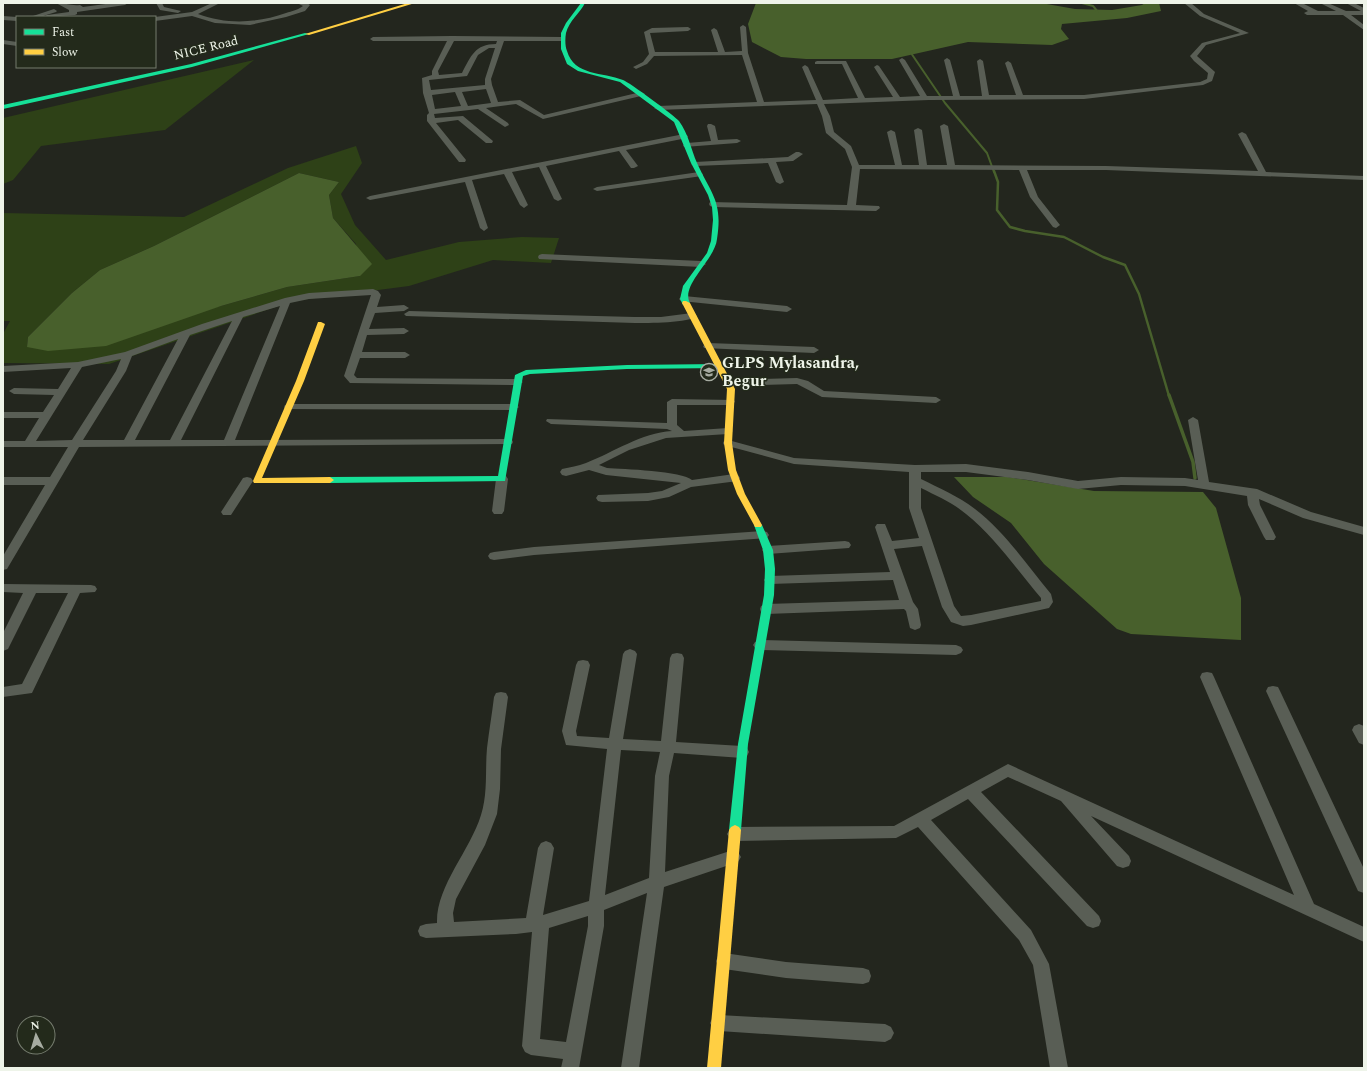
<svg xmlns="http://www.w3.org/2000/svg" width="1367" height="1071" font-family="Spectral,serif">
  <rect width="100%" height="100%" fill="#23261e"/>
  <g fill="#2e4117" fill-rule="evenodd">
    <polygon points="254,60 165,130 41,146 13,180 3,184 3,118"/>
    <path d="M 356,146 L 362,163 L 341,194 L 355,225 L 386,260 L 459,242 L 522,237 L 559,238 L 551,263 L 493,260 L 409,286 L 293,301 L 109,364 L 3,363 L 3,334 L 10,321 L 3,321 L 3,213 L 184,217 L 288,168 ZM 299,173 L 339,182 L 329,195 L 333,218 L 356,244 L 360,276 L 287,287 L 221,306 L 27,347 L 28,337 L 72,293 L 100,270 L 154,246 Z"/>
  </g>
  <g fill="#48602c">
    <polygon points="756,3 1041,3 1075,9 1112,10 1142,5 1145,3 1159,3 1161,11 1127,18 1062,24 1061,29 1069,39 1052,45 968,42 892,59 806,59 781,57 752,42 748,24"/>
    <polygon points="299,173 339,182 329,195 333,218 372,264 360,276 287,287 221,306 106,346 48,351 27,347 28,337 72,293 100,270 154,246"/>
    <polygon points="954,477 1008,477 1094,491 1203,492 1216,508 1241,598 1241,640 1131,634 1117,629 1044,564 1011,523 973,497"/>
  </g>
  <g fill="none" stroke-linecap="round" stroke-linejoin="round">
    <g stroke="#48602c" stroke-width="2">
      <polyline points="1082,3 1093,6 1098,12 1096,12"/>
      <polyline points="912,51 911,53 945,103 987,153 994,172"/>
    </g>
    <polyline stroke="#48602c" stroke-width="2.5" points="994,171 998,182 997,210 1010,227 1025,231 1064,237 1103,257 1125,265 1139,294 1169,396"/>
    <polyline stroke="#48602c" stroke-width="3.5" points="1169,395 1193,462 1195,478"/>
    <g fill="#595e55" fill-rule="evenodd">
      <path d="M 56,3 C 65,3 71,6 80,5 L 83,7 L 113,3 L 128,3 L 125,5 L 77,12 L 77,14 L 75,15 L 44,17 L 47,15 L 69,12 L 69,10 Z"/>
      <polygon points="156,3 162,3 164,7 181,11 178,13 160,10"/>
      <path d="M 212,3 L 220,3 L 198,14 C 227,25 258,23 286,13 C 292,11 298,10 303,6 L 297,3 L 307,3 L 310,5 L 305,11 L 286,17 L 250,25 L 215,23 L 192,16 L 155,21 L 155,17 L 192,12 Z"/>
      <polygon points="1184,3 1191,3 1204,14 1249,33 1206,45 1197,56 1215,72 1212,81 1203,85 1084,99 929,100 824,104 830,116 834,132 851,146 859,165 895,165 887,132 891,130 895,132 902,165 919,165 914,130 918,128 922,130 927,165 947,165 940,126 944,124 948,126 955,165 1106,166 1258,171 1238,134 1242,132 1246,134 1266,172 1364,176 1364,180 1106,170 1027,170 1038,197 1060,225 1056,228 1053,227 1030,197 1019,170 860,169 856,205 879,206 880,208 876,211 713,207 710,206 709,204 710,202 847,205 852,167 845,149 826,133 822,116 817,104 658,110 654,108 658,106 757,102 742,55 654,56 647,64 636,69 633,67 643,62 649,54 644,32 652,28 688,27 691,29 688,31 650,33 655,52 718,52 711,30 714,28 717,30 725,52 742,51 740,27 743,25 746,27 748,53 764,102 816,100 802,67 805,65 808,67 823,100 858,98 842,64 815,64 815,62 817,61 846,61 865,98 893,97 874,67 877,65 879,66 900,97 920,96 899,60 902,58 905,60 927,96 953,96 944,60 947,58 950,60 960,96 982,96 977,61 980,59 983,61 989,95 1016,95 1005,63 1008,61 1011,63 1023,95 1084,95 1200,82 1207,79 1208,73 1194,61 1190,56 1191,55 1202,43 1240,33 1200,16"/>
      <polygon points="1294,3 1302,3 1318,11 1336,11 1320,3 1328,3 1346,11 1361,11 1346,3 1354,3 1364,8 1364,15 1351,15 1364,25 1364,30 1343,15 1307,15 1304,13 1308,11"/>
      <polygon points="54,9 57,11 56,12 40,17 30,17"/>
      <polygon points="3,16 17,17 17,21 3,20"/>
      <path d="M 452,36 L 562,37 L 565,39 L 562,41 L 504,41 L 491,79 L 492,85 L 498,102 L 520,100 L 544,115 L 641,92 L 645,94 L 641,96 L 543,119 L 516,104 L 486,108 L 508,123 L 509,125 L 505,127 L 478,109 L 434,114 L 435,118 L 463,116 L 493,141 L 492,143 L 486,143 L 458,120 L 436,123 L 466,160 L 465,162 L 459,162 L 427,121 L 427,115 L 429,113 L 423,93 L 422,78 L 432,75 L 432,71 L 447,41 L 373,41 L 370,39 L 373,37 ZM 454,41 L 497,41 L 496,44 C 475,44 471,56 462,73 L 439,75 L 438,71 ZM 489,48 L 495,48 L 485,79 L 485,85 L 431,90 L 429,80 L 467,76 L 478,55 ZM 486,89 L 491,103 L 468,106 L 462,92 ZM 455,92 L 461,106 L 435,109 L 432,95 Z"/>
      <polygon points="3,40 17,42 17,46 3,44"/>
      <polygon points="708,124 711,124 715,126 718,140 737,139 741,141 737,143 684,147 683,145 687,143 711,141 707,126"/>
      <polygon points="684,134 688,136 687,138 626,150 638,166 634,168 631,168 619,151 546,166 562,199 558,201 554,199 539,167 512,172 528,205 524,208 520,205 504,174 472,180 488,228 484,231 480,228 465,182 370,200 366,198 370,196"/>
      <polygon points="796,152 799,152 803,154 793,161 776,162 784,182 780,184 776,182 768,163 695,166 691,164 695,162 788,157"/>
      <polygon points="699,172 703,174 702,176 597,191 593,189 597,187"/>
      <polygon points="542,254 701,261 706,264 701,267 539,259 538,257 539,255"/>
      <path d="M 373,289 L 378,291 L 381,295 L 377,307 L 404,305 L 409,308 L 404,311 L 375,313 L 369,329 L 404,328 L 409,331 L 404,334 L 367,335 L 362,352 L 405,352 L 410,355 L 405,358 L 360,358 L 354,375 L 357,378 L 518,379 L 523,382 L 518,385 L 350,383 L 344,376 L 371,295 L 309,299 L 290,303 L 235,440 L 508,439 L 512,440 L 513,442 L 512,444 L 79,447 L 7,569 L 3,570 L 3,556 L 45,485 L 3,485 L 3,477 L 50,477 L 68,447 L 3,447 L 3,441 L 25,441 L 39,418 L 3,418 L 3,412 L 43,412 L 54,395 L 14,394 L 9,391 L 14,388 L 58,389 L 71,368 L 3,372 L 3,366 L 78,362 L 125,352 L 202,324 L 285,298 L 309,293 ZM 280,306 L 224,440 L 181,440 L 243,317 ZM 232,321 L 170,440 L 135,440 L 190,335 ZM 178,339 L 124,440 L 83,440 L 126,371 L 132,356 ZM 121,359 L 116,371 L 72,440 L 36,441 L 82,367 Z"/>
      <polygon points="684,296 787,306 792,309 787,312 681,301 679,299 681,297"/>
      <path d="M 409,311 L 635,317 L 661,317 L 692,313 L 697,316 C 690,323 647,323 635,323 L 406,316 L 404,314 Z"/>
      <polygon points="708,343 814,347 819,350 814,353 704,348 703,346"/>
      <polygon points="797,378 808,381 824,391 936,397 941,400 936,403 822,397 797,384 728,386 723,383 728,380"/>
      <path d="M 672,399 L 734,400 L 735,402 L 730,405 L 677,405 L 677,425 L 684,431 L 728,428 L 733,431 L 728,434 L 666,438 L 629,450 L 599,465 L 607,468 C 622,469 683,471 692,480 L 734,474 L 738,475 L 740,478 L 738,481 L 691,487 L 669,497 L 648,501 L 602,502 L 598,501 L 596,498 L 598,495 L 648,493 L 662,491 L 681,483 L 606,475 L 589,470 L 566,476 L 562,475 L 560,472 L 562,469 C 570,467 578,466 586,463 C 614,452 641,433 672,431 L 667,429 L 551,424 L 546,421 L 547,419 L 667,423 L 667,402 Z"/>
      <polygon points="289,404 514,404 519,407 514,410 285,409 284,407 285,405"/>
      <path d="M 1193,417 L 1198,420 L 1209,482 L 1257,489 L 1311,512 L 1364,527 L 1364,535 L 1303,518 L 1259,499 L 1260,505 L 1276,537 L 1274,540 L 1266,540 L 1264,537 L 1248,505 L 1247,496 L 1185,486 L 1121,485 L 1078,489 L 1028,480 L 966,472 L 921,472 L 921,479 C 939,488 958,496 975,509 C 1005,532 1027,565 1051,594 L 1053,602 L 1049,608 L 971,625 L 963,626 L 951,622 L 942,607 L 922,546 L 894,549 L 913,602 L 918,609 L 921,625 L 920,628 L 915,630 L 910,628 L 906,611 L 904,609 L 766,614 L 761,612 L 760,609 L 761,606 L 766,604 L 899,600 L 893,580 L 770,584 L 766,583 L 764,580 L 766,577 L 770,576 L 890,572 L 875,527 L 877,524 L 885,524 L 892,541 L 919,538 L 909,508 L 909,472 L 794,464 L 724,445 L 723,443 L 724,441 L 728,440 L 794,458 L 915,465 L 966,464 L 1028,472 L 1078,481 L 1121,477 L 1185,478 L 1198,480 L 1188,420 ZM 921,488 C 937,496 953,503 966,514 C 995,537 1017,570 1041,598 L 1041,601 L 971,615 L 961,616 L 954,606 L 921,508 Z"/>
      <polygon points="502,475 506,476 508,479 504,511 502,514 494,514 492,511 496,479 498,476"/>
      <polygon points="247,477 251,478 253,481 231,515 223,515 221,512 223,509 243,478"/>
      <polygon points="763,531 767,532 769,535 767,538 534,555 494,560 490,559 488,556 490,553 494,552 534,547"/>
      <polygon points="845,541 849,542 851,545 849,548 768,554 764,553 762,550 764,547 768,546"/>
      <polygon points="3,584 91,585 95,586 97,589 95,592 80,593 32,693 3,697 3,687 22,684 68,593 36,593 8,649 3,651 3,633 23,593 3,592"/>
      <polygon points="760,640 956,645 961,647 963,650 961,653 956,655 760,650 755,648 753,645 755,642"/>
      <path d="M 630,649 L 635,651 L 637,654 L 623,739 L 661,741 L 670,658 L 672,654 L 677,653 L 682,654 L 684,658 L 676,742 L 742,746 L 747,748 L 749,752 L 747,756 L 742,758 L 674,753 L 669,776 L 665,872 L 733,850 L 738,852 L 741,857 L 738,862 L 664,887 L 639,1068 L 621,1068 L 647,893 L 604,910 L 604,926 L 579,1068 L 561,1068 L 563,1059 L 531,1055 L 525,1052 L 522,1046 L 532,932 L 516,934 L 426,938 L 420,936 L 418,931 L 420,926 L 426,924 L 437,923 C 436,886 470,851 481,815 C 488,793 485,770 487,748 C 489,731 492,714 494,697 L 496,693 L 501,692 L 506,693 L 508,697 L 501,749 L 500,789 L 497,814 L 485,845 L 456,899 L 453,913 L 454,922 L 526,918 L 538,848 L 541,843 L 546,841 L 551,843 L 554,848 L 543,915 L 589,901 L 607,749 L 566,745 L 562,731 L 576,665 L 578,661 L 583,660 L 588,661 L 590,665 L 576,731 L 577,736 L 609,738 L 623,654 L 625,651 ZM 621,750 L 660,752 L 655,776 L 649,878 L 605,895 ZM 588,916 L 588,926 L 566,1042 L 540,1039 L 549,928 Z"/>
      <polygon points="1207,672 1212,673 1214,677 1314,904 1364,927 1364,942 1091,816 1129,856 1131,861 1129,866 1123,868 1117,866 1061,801 1008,777 981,792 1099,916 1101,921 1099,926 1093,928 1087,926 968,799 931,820 1031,930 1049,964 1068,1068 1050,1068 1033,965 1019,940 918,827 896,838 735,841 730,839 727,834 730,829 735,827 894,826 1008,764 1294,895 1200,677 1202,673"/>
      <polygon points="1273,686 1278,687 1280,691 1364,869 1364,893 1358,891 1266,691 1268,687"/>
      <polygon points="1359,724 1364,726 1364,745 1359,743 1352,730 1354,726"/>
      <polygon points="724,953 786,962 863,968 869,970 871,976 869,982 863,984 786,978 724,969 718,966 716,961 718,956"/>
      <polygon points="719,1015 885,1024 891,1027 894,1033 891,1039 885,1042 719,1031 713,1029 710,1023 713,1017"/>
    </g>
    <g fill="#16e098" fill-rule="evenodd">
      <path d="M 581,3 L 585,3 C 580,13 569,21 566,33 C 565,39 565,46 567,51 C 574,76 603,72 623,80 C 629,82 675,116 679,121 C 688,133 691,149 697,163 C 711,194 723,201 717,239 C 715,260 680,285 690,303 L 689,305 L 683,305 L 680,299 L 683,286 L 707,253 L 711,241 L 713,220 L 712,207 L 708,195 L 691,163 L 674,122 L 620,82 L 578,71 L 567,64 L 561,49 L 561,33 L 566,23 Z"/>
      <polygon points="305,33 309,34 192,67 3,109 3,105 191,64"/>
      <polygon points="719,364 722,364 722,368 627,369 530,374 523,376 505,481 330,483 326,480 330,477 498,476 515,375 526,370 627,365"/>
      <polygon points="758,522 762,525 773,550 775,569 774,595 748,744 741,830 739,833 735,835 731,833 729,830 738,744 764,595 765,569 763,550 754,525"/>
    </g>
    <g fill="#ffcf43" fill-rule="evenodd">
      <polygon points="408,3 415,3 309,35 305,34"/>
      <polygon points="683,301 686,301 690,303 735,389 732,443 736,470 745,494 762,525 761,527 755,527 754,525 737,494 728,470 724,443 727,389 682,303"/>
      <polygon points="318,322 321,322 325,324 304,381 262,478 330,477 334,480 330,483 254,483 253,481 296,381"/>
      <polygon points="735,825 739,827 741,830 721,1068 707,1068 729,830 731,827"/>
    </g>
  </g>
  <defs>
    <g id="school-ring" transform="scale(0.9)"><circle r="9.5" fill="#232a1b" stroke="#a7aca2" stroke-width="1.5"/><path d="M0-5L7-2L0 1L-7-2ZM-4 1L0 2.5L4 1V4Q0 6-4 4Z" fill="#a7aca2"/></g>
  </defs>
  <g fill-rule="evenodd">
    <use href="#school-ring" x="709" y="372"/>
  </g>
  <g text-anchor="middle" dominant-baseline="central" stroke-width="3" stroke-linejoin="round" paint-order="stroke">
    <g font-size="13" fill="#eef4e9" stroke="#232a1b">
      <text transform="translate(206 48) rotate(-14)">NICE Road</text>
    </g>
    <g font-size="16" font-weight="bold" fill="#eef4e9" stroke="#232a1b" text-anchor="start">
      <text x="722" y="363">GLPS Mylasandra,<tspan x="722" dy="18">Begur</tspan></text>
    </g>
  </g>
  <rect width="1367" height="1071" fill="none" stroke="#eef4e9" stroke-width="8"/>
  <rect x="16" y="16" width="140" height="52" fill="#232a1b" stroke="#747b6d"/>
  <rect x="24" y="29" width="20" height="6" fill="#16e098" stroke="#747b6d"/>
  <text x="52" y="36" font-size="12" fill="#eef4e9">Fast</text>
  <rect x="24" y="49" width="20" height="6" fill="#ffcf43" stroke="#747b6d"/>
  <text x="52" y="56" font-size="12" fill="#eef4e9">Slow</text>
  <g transform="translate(36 1035) rotate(355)"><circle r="19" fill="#232a1b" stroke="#747b6d"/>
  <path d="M0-3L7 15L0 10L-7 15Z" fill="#a7aca2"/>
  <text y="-6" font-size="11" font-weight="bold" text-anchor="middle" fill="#eef4e9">N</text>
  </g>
</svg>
